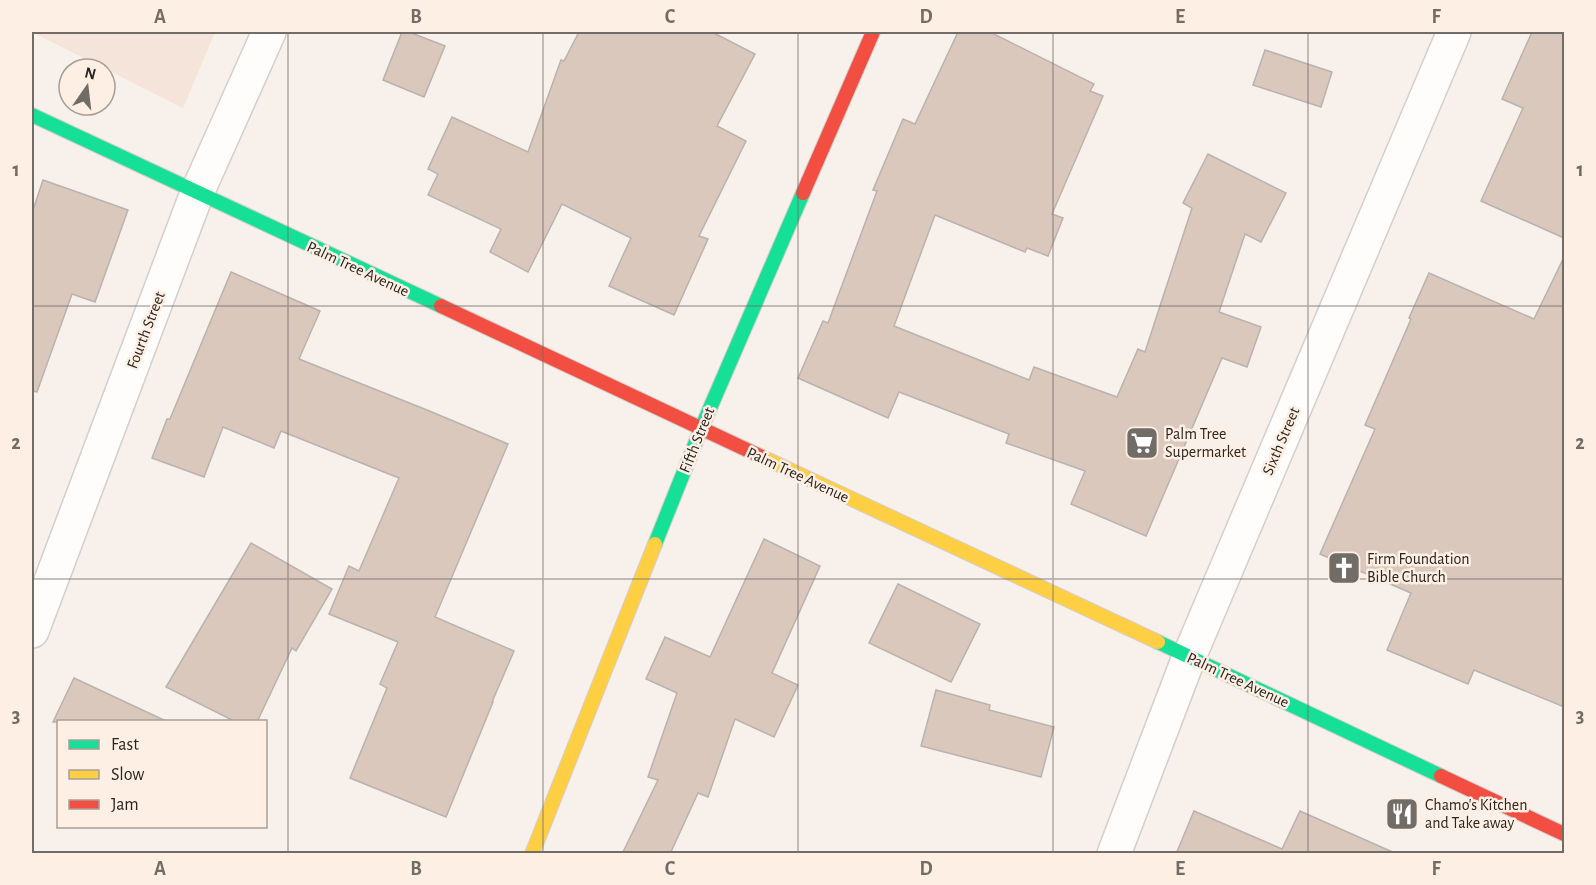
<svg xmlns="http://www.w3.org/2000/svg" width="1596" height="885" font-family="'Alegreya Sans',sans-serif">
  <rect width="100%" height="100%" fill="#f8f0ea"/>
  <polygon fill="#f4e4d9" points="32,32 215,32 183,108"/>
  <g fill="#dac8bd" stroke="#b9b2ae" stroke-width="1.5">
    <polygon points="402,32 409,32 445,46 424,97 383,80"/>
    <polygon points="579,32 712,32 755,54 717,126 746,141 699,236 708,239 674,315 609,286 631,238 562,204 528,272 490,252 501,229 428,195 438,174 428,169 452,117 528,152 561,60 564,61"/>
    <polygon points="958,32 990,32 1094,84 1090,91 1103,96 1052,214 1063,218 1048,256 1027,248 1025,252 935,215 894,326 1029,380 1034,367 1117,397 1138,349 1145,352 1192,208 1183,203 1208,154 1286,193 1261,242 1245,234 1219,312 1261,327 1247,367 1222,358 1146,536 1071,504 1085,471 1006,443 1009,434 899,392 888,418 798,378 823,321 828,323 877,191 873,190 903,119 915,124"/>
    <polygon points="1532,32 1564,32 1564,238 1481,201 1523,108 1502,99"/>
    <polygon points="1265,50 1332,72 1321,107 1253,85"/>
    <polygon points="43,180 128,210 95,302 72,294 37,392 32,391 32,213"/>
    <polygon points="1564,257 1564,707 1474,670 1468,684 1387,650 1411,593 1320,554 1375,429 1365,425 1411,319 1409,318 1429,273 1534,319"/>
    <polygon points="231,272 320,311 299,359 427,410 508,444 435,617 514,651 492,702 493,702 446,817 350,778 387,688 380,684 398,642 329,614 349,566 359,571 399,478 281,431 274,448 223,427 204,477 152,458 167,419 170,419"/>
    <polygon points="764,539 820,566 772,673 798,685 774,737 735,719 708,797 698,793 670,854 622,854 658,780 648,777 677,693 646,679 665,637 710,657"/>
    <polygon points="251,543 332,589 296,651 292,648 257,722 236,722 166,687"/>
    <polygon points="898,584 980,624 951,682 869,643"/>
    <polygon points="74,678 168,722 53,722"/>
    <polygon points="936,690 990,705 989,710 1054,727 1041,777 921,746"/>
    <polygon points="1194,811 1282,849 1300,811 1397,854 1176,854"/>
  </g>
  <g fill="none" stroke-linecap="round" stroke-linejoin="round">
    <g stroke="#d5ceca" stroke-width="36">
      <g id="street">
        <polyline points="32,631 197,193 269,32"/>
        <polyline points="1114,854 1189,657 1454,32"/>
      </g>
    </g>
    <g stroke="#d5ceca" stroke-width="16">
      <g id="fast">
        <polyline points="32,115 441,306"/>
        <polyline points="655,544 701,429 803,193"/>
        <polyline points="1158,642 1441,776"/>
      </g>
    </g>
    <g stroke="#d5ceca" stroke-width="16">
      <g id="slow">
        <polyline points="762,457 1158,642"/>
        <polyline points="532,854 655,544"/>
      </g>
    </g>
    <g stroke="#d5ceca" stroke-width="16">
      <g id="jam">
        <polyline points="803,193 873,32"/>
        <polyline points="441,306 762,457"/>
        <polyline points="1441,776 1564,834"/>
      </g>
    </g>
    <use href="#street" stroke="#fefdfc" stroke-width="33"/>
    <use href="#fast" stroke="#16e098" stroke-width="14"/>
    <use href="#slow" stroke="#ffcf43" stroke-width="14"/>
    <use href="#jam" stroke="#f24e42" stroke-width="14"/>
  </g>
  <path fill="none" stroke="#726c67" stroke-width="1.5" stroke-opacity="0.55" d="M 288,32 L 288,854M 543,32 L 543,854M 798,32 L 798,854M 1053,32 L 1053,854M 1308,32 L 1308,854M 32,306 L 1564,306M 32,579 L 1564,579"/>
  <defs>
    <g id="supermarket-square" transform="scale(1.725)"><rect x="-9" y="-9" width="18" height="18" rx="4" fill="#726c67" stroke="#feefe4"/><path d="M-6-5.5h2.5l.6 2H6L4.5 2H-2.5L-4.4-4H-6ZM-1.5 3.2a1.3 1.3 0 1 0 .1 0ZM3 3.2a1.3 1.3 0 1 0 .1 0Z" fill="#fff"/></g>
    <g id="church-square" transform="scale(1.725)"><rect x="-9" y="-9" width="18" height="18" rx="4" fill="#726c67" stroke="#feefe4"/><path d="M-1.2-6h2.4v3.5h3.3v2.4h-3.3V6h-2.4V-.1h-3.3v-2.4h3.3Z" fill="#fff"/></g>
    <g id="restaurant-square" transform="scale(1.725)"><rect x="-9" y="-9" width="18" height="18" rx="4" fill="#726c67" stroke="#feefe4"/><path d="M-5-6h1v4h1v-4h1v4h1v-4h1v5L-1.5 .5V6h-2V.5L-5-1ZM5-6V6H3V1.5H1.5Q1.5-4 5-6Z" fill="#fff"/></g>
  </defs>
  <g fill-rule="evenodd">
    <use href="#supermarket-square" x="1142" y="443"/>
    <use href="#church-square" x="1344" y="568"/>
    <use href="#restaurant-square" x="1402" y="814"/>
  </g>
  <g text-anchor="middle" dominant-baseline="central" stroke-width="5" stroke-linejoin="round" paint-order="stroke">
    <g font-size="16" fill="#2a2521" stroke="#feefe4">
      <text transform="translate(358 269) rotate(25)">Palm Tree Avenue</text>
      <text transform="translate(146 330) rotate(-69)">Fourth Street</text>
      <text transform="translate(697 440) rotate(-68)">Fifth Street</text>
      <text transform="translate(1281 441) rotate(-67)">Sixth Street</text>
      <text transform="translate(798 475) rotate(25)">Palm Tree Avenue</text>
      <text transform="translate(1238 680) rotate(25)">Palm Tree Avenue</text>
    </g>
    <g font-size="16" fill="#2a2521" stroke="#feefe4" text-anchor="start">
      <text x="1165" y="434">Palm Tree<tspan x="1165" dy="18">Supermarket</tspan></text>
      <text x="1367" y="559">Firm Foundation<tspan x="1367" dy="18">Bible Church</tspan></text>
      <text x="1425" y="805">Chamo's Kitchen<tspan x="1425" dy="18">and Take away</tspan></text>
    </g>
  </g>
  <rect width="1596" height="885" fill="none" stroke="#feefe4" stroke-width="66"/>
  <rect x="57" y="720" width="210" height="108" fill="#feefe4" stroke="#a99e96" stroke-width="1.5"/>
  <rect x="69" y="740" width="30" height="9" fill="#16e098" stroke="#a99e96" stroke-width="1.5"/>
  <text x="111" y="750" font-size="18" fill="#2a2521">Fast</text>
  <rect x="69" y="770" width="30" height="9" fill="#ffcf43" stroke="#a99e96" stroke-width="1.5"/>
  <text x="111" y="780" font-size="18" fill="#2a2521">Slow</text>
  <rect x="69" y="800" width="30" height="9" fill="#f24e42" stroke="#a99e96" stroke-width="1.5"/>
  <text x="111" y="810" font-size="18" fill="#2a2521">Jam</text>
  <g transform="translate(87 87) rotate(14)"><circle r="28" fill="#feefe4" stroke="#a99e96" stroke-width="1.5"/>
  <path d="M0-4.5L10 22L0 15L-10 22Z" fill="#726c67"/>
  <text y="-9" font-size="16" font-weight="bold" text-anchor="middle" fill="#2a2521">N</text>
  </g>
  <rect x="33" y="33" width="1530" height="819" fill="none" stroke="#726c67" stroke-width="2"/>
  <g font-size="20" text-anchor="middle" font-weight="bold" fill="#726c67">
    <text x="160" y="23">A</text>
    <text x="416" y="23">B</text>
    <text x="670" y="23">C</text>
    <text x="926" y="23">D</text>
    <text x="1180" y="23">E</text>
    <text x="1436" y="23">F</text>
    <text x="16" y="176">1</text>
    <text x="1580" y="176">1</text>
    <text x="16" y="449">2</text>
    <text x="1580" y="449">2</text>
    <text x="16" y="722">3</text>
    <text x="1580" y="722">3</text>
    <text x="160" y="875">A</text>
    <text x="416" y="875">B</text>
    <text x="670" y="875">C</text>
    <text x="926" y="875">D</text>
    <text x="1180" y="875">E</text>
    <text x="1436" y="875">F</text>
  </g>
</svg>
